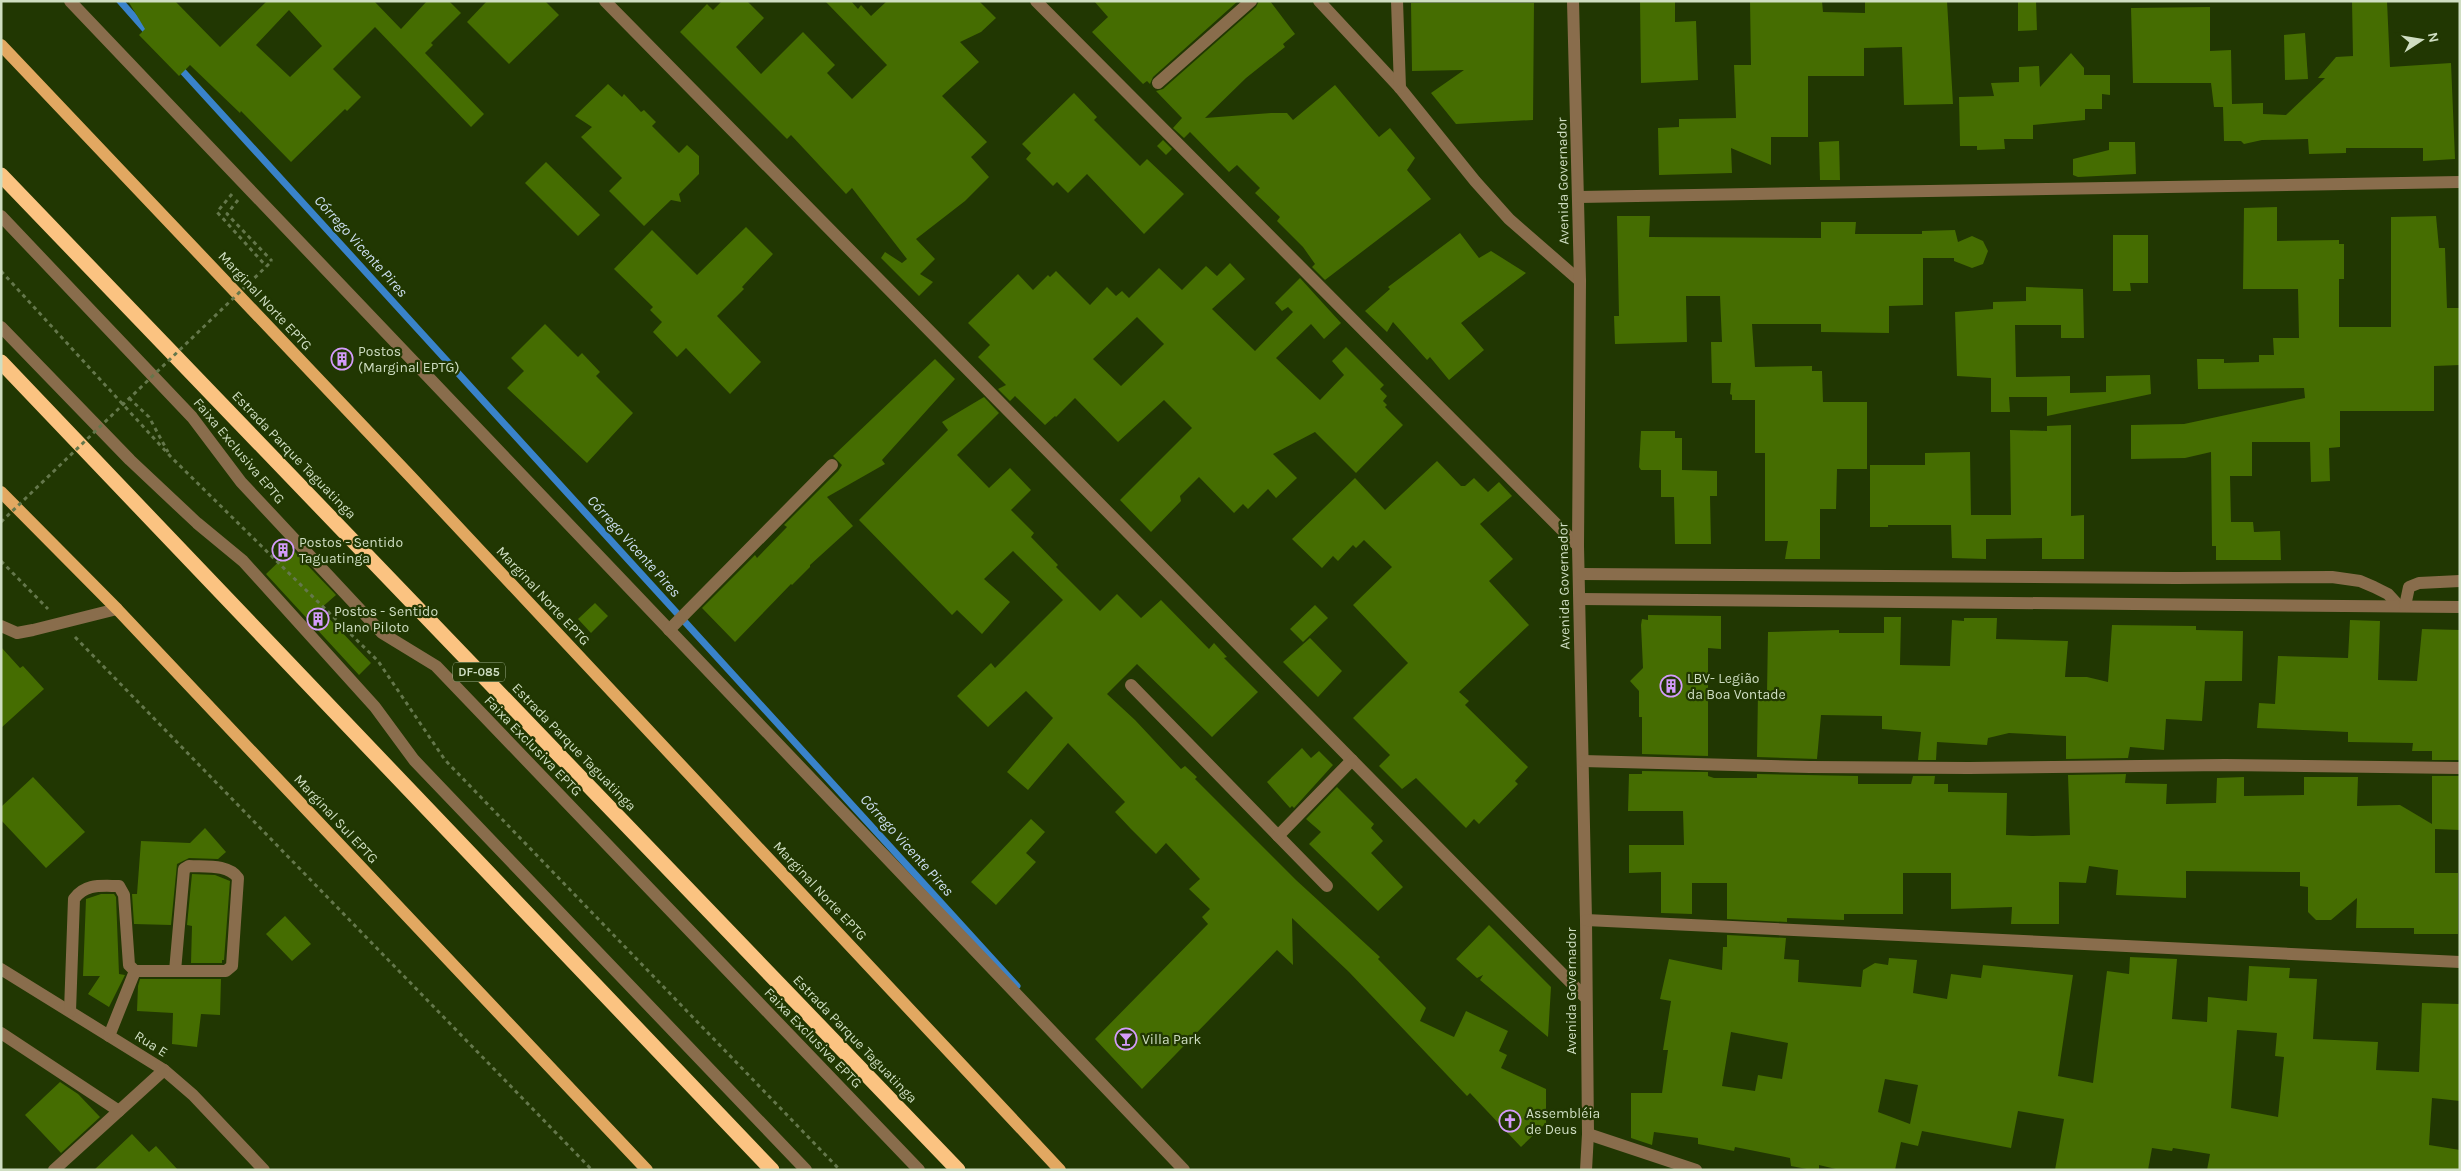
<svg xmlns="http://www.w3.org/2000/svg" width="2461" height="1171" font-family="Karla,sans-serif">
  <rect width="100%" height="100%" fill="#213702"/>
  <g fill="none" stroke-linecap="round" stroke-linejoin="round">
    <g stroke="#3983ca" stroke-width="7">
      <polyline points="120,1 150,35"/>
      <polyline points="177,65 1017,986"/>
    </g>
  </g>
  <g fill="#456d01" fill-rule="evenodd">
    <path d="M 128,1 L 175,1 L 220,47 L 267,1 L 374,1 L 401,29 L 427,1 L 449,1 L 461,13 L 431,43 L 433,45 L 425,53 L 484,114 L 471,127 L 375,27 L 333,69 L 361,97 L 347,111 L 345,109 L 291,162 L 241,111 L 240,113 L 190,65 L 179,76 L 139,35 L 145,29 ZM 289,10 L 322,46 L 290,77 L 256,45 Z"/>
    <polygon points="487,1 545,1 559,15 509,64 467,22"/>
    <polygon points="722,1 747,1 764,18 736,47 761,74 803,32 835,65 827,73 852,99 887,65 825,1 851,1 858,9 861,5 871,16 887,1 979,1 996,18 981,32 960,42 979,62 942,96 987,142 971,157 989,177 965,201 916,239 935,259 920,274 933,282 919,296 881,258 885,252 902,263 907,259 852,188 846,194 791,135 787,139 680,32 707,4 713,10"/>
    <polygon points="1094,1 1238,1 1153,77 1150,84 1147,81 1143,84 1092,32 1108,17"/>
    <polygon points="1259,1 1270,1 1295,34 1283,44 1285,47 1246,78 1205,118 1271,113 1287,113 1293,120 1335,85 1379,137 1390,128 1415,158 1407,170 1431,199 1325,280 1312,267 1315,264 1303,247 1277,221 1280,217 1255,193 1260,188 1237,165 1229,172 1190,132 1184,138 1173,128 1182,118 1156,91 1163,89 1256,7"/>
    <polygon points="1640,1 1675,1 1675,22 1696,21 1698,80 1641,83"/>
    <polygon points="1750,1 1822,1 1823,12 1865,13 1865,1 1947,1 1953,104 1904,105 1902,47 1864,48 1864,76 1808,76 1808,137 1771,137 1771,165 1731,148 1732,173 1659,175 1658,128 1679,127 1679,119 1736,118 1734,65 1751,65"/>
    <polygon points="2018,1 2036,1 2037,30 2018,31"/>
    <polygon points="2352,1 2387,1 2390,67 2451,63 2455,159 2423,161 2423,148 2346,148 2346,153 2309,154 2308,139 2262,140 2244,144 2241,141 2224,141 2223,107 2214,107 2211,83 2133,83 2131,8 2210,7 2210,51 2231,50 2232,104 2263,103 2263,114 2286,115 2325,78 2318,78 2336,57 2353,56"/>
    <polygon points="1411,3 1534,3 1533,120 1456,124 1431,93 1464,70 1412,71"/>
    <polygon points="2305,33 2308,79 2285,80 2284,35"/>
    <polygon points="2071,53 2084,68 2084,75 2110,75 2110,95 2102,94 2102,109 2085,109 2085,120 2033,125 2033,139 2004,139 2005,149 1977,150 1977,146 1960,146 1959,97 1994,96 1991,83 2019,82 2019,67 2039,66 2040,87"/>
    <polygon points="608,84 622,97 624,94 641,112 644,110 656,122 652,126 679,153 687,145 699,156 699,174 679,194 681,202 671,200 644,226 609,191 622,178 581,137 592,127 575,116"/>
    <polygon points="1074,93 1097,117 1094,120 1140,166 1147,159 1184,194 1144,234 1087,174 1068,193 1057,182 1053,186 1026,159 1031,153 1022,144"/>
    <polygon points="1163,140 1172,149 1166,155 1157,146"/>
    <polygon points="1839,141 1840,180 1820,180 1819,142"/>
    <polygon points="2109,142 2135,142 2136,174 2078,177 2073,175 2073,159 2109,150"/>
    <polygon points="546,162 600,215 578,236 525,183"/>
    <polygon points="2277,207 2277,241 2339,240 2339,244 2344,244 2344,279 2339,279 2339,327 2391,327 2391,217 2436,216 2439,248 2445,248 2447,308 2460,308 2460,365 2434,366 2434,411 2340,411 2340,447 2329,448 2330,481 2311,482 2310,442 2252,442 2252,476 2230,476 2231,522 2253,522 2254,532 2280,531 2281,560 2216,560 2216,546 2212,546 2211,452 2185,458 2131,459 2131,425 2184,424 2305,398 2304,388 2198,389 2197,359 2224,359 2224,363 2259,362 2259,355 2274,355 2273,338 2299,338 2298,289 2243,289 2244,208"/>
    <polygon points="1617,216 1650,216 1649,237 1821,238 1821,222 1856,222 1855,234 1922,234 1922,231 1955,230 1958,242 1972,236 1983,241 1988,251 1983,264 1972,268 1954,261 1954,258 1923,258 1923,305 1889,306 1889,333 1821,332 1821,324 1752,324 1755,367 1812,366 1812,371 1822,371 1823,402 1867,402 1867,469 1837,469 1836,509 1820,509 1820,559 1785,559 1788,541 1765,541 1765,453 1755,453 1755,400 1732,400 1732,395 1730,394 1731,383 1712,383 1711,342 1722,342 1720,296 1686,296 1687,342 1615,344 1614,316 1619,316"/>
    <polygon points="746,227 773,254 742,287 744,289 717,316 761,362 730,394 686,348 677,357 653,332 662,322 650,310 653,307 614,269 652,230 697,275"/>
    <polygon points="1460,233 1479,258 1491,251 1526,273 1461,323 1484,350 1449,380 1430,357 1427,360 1393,322 1387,332 1365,311 1390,289 1388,287"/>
    <polygon points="2113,235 2148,235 2148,283 2130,283 2131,291 2113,291"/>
    <path d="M 1230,263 L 1245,279 L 1212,309 L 1255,351 L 1293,312 L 1288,307 L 1282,311 L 1275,303 L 1300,278 L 1341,323 L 1324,339 L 1311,324 L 1276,358 L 1320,400 L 1344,375 L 1332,361 L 1346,347 L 1384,385 L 1380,389 L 1387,396 L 1383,401 L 1387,405 L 1385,407 L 1403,425 L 1356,473 L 1315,432 L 1273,454 L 1297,478 L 1276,498 L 1268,489 L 1248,509 L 1243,504 L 1234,513 L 1199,477 L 1180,496 L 1181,501 L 1151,532 L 1120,500 L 1192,428 L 1164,400 L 1118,442 L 1075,398 L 1056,417 L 1055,416 L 1045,425 L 1015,396 L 1010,401 L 998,389 L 1006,385 L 978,357 L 990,345 L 968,323 L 1018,274 L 1033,290 L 1048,275 L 1050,277 L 1056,271 L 1090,305 L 1107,287 L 1116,296 L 1122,291 L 1129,298 L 1159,268 L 1182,290 L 1206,266 L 1217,276 ZM 1137,317 L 1164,344 L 1121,386 L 1093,359 Z"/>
    <polygon points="2026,287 2083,289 2084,338 2061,338 2061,325 2015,325 2016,377 2070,376 2070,393 2106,392 2106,376 2150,375 2151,394 2047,416 2047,397 2009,397 2010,412 1991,412 1991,378 1957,376 1955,312 1993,309 1993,302 2026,301"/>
    <polygon points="545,324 578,357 582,353 600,372 596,376 633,413 587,463 507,388 524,371 511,358"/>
    <polygon points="935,359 955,379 882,460 885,464 827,497 853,526 810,565 810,567 792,585 791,584 735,642 702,608 755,555 757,558 787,527 784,525 838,471 842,465 833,456"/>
    <polygon points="984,397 999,413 957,455 989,488 1010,468 1031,490 1011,510 1034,533 1031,537 1058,565 1056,567 1100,611 1117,594 1141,618 1161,600 1209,649 1214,643 1227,657 1224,658 1258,692 1212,737 1137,664 1107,694 1135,720 1181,769 1185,766 1197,777 1195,779 1296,880 1380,957 1378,959 1426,1008 1420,1021 1454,1037 1466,1011 1508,1031 1499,1051 1507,1055 1501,1068 1546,1089 1546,1123 1521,1147 1470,1093 1467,1096 1349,972 1292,918 1293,965 1277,950 1142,1089 1095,1039 1208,924 1202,917 1210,909 1189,889 1200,879 1166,843 1156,854 1131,829 1115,812 1125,802 1068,743 1028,790 1007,772 1053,718 1026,691 988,727 957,696 991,663 995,668 1063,600 1013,551 984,579 1010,602 982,634 957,610 952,615 859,520 948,430 942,422"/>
    <polygon points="2071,425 2071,516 2084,515 2084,559 2042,559 2042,538 1986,539 1986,559 1952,558 1951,525 1888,525 1888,527 1870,527 1870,465 1925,465 1925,453 1970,452 1971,515 2011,515 2010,430 2047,431 2047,426"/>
    <polygon points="1641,431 1675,431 1675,438 1682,438 1682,470 1717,471 1717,496 1710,496 1711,544 1675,544 1674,497 1661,497 1661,470 1641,470 1639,467"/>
    <polygon points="1437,461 1461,486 1465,486 1474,478 1488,492 1499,482 1512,496 1480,524 1513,559 1489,581 1529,625 1459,692 1469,701 1465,705 1528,767 1515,781 1518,784 1479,824 1474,819 1466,828 1416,778 1402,789 1379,766 1390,755 1353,718 1408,663 1353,605 1392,567 1364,540 1356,548 1353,545 1338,561 1333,556 1322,568 1292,539 1355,478 1385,510"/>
    <polygon points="292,549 336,595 320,609 371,663 359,675 266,574"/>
    <polygon points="595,603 608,616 591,633 578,619"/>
    <polygon points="1315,605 1328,618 1303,642 1290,629"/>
    <polygon points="1648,615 1721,616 1721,649 1708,648 1708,756 1642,754 1642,717 1639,717 1639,691 1630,681 1643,668 1641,625 1642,619 1648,620"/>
    <polygon points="1884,617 1901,617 1900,665 1950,666 1952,620 1964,621 1964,618 1997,618 1996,639 2068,641 2065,677 2087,677 2108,682 2112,625 2196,626 2196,630 2243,631 2242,681 2205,681 2202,721 2166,719 2164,750 2130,747 2128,758 2066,759 2066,736 2009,733 1988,738 1987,745 1937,742 1936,760 1918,760 1921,732 1882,729 1882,716 1821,715 1817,759 1757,757 1758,692 1767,693 1768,632 1839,630 1839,633 1884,633"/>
    <polygon points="2350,620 2380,621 2378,680 2417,681 2422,629 2460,630 2460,760 2432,760 2432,751 2412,751 2413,743 2348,742 2348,732 2257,728 2259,703 2275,704 2278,656 2348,658"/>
    <polygon points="1310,638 1342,671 1318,697 1283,662"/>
    <polygon points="1,647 20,668 23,666 44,689 1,728"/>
    <polygon points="1302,748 1311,758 1319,751 1333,765 1294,808 1292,806 1290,808 1267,782"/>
    <polygon points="1642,771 1708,772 1708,776 1714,778 1757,778 1757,774 1858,776 1858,784 1911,784 1913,776 1935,776 1934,784 1948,784 1948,792 2007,793 2006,835 2032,836 2070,835 2068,775 2126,774 2125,783 2167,784 2166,804 2216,803 2217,778 2244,777 2244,796 2304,795 2304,777 2358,777 2357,806 2400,805 2432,824 2432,776 2460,776 2460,830 2435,829 2435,873 2458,873 2458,934 2414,934 2414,928 2356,928 2357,898 2331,920 2316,920 2308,912 2308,887 2300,886 2300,872 2186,871 2186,898 2116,895 2118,870 2089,866 2086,883 2059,882 2059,924 2011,924 2012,907 1951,909 1951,873 1903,873 1903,914 1844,914 1844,920 1787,918 1787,922 1727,919 1727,883 1692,883 1692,914 1661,913 1661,872 1629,873 1629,845 1684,845 1683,811 1628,811 1629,774 1642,774"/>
    <polygon points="33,777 85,832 46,868 1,820 1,807"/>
    <polygon points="1337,787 1374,824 1371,828 1383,841 1371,853 1403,887 1378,911 1309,844 1321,832 1306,819"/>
    <polygon points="1031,819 1045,832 1026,853 1036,862 996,905 971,882"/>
    <polygon points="205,828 226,852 218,859 189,858 177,864 171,925 134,924 132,894 137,894 141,841 190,843"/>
    <polygon points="192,874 215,875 230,881 224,960 222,960 222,963 191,963 192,926 187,925"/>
    <polygon points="101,894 114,894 116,897 119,974 125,975 109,1007 88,994 100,976 83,976 86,899"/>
    <polygon points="285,916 311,944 292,961 266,934"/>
    <polygon points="1489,925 1551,987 1548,1037 1480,980 1483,975 1477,978 1456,959"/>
    <path d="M 1727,935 L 1786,938 L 1784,959 L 1799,960 L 1798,982 L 1861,987 L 1863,970 L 1875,963 L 1888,965 L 1889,958 L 1917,960 L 1913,993 L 1947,999 L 1951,974 L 1981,978 L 1983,965 L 2073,975 L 2058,1076 L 2093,1083 L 2107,971 L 2129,974 L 2130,957 L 2177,959 L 2172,1019 L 2207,1022 L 2208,997 L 2247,1001 L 2249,966 L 2290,968 L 2289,978 L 2317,979 L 2313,1039 L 2378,1042 L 2376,1070 L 2419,1072 L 2422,1003 L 2460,1004 L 2460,1101 L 2432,1098 L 2429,1145 L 2460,1150 L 2460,1170 L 2207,1170 L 2210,1154 L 2173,1148 L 2172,1151 L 2152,1148 L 2148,1170 L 2055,1170 L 2064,1119 L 2018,1111 L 2011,1148 L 1922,1131 L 1918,1146 L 1901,1142 L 1895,1170 L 1840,1170 L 1819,1165 L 1819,1170 L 1812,1170 L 1791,1166 L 1790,1158 L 1735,1147 L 1734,1151 L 1698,1144 L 1698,1138 L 1654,1132 L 1652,1145 L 1631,1138 L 1631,1093 L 1662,1093 L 1668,1050 L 1663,1050 L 1671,1001 L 1660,999 L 1669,959 L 1722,970 L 1723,947 L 1727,947 ZM 2237,1030 L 2277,1033 L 2275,1056 L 2284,1057 L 2278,1117 L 2231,1108 ZM 1731,1032 L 1788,1043 L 1782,1079 L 1758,1075 L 1755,1091 L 1722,1086 ZM 1885,1079 L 1918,1085 L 1910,1124 L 1878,1112 Z"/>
    <polygon points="140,979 221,979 220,1015 201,1014 197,1047 172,1044 173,1013 137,1011 138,986"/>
    <polygon points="60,1082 78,1094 100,1117 61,1153 25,1115"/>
    <polygon points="132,1134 149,1152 156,1146 178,1170 94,1170"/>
  </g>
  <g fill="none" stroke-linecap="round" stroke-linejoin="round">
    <g stroke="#64774b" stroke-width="3" stroke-dasharray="4 4" stroke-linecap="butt">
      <polyline points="232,194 217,212 266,266"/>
      <polyline points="238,200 227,214 272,261"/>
      <polyline points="1,271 171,457 378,661 445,760 840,1170"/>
      <polyline points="129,398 149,417 168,452"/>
      <polyline points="1,561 48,609"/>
      <polyline points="75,637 592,1170"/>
    </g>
    <g stroke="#896d4c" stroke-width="12">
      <polyline points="70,1 1184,1170"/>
      <polyline points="605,1 1586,998"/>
      <polyline points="1036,1 1578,546"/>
      <polyline points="1319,1 1400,88 1475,181 1509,219 1580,281"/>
      <polyline points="1397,1 1400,88"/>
      <polyline points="1573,1 1580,281 1578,546 1586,920 1588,1134 1586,1170"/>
      <polyline points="1158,83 1251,1"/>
      <polyline points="1579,197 2460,182"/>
      <polyline points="1,216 192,417 241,482 382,633 436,666 919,1170"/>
      <polyline points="1,327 130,460 197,523 243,561 375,707 414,760 806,1170"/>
      <polyline points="1580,574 2176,578 2332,577 2360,581 2374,587 2388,594 2399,606"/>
      <polyline points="1580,599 2460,607"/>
      <polyline points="2405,606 2409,587 2419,583 2460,581"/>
      <polyline points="1,626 17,633 33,630 117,609"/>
      <polyline points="669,630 832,465"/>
      <polyline points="1131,685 1327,886"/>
      <polyline points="1583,761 1810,767 1969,768 2225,765 2460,768"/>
      <polyline points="1278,836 1352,760"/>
      <polyline points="1586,920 2460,962"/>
      <polyline points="1,969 164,1070 193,1095 264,1170"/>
      <path d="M 70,1011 L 74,899 C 85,883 102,886 119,886 L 124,895 L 129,965 L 135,971 L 226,971 L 232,966 L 238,878 C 228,864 206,867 189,866 L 184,869 L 175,971"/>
      <polyline points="1,1033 119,1111"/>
      <polyline points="109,1036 135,971"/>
      <polyline points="1588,1134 1696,1170"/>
      <polyline points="54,1170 164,1070"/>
    </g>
    <g stroke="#e2a861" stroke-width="12">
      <polyline points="1,45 411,477 1060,1170"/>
      <polyline points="1,492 117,609 647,1170"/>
    </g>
    <g stroke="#fbc381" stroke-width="15">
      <polyline points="1,175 958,1170"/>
      <polyline points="1,362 772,1170"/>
    </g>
    <polyline stroke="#64774b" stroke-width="3" stroke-dasharray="4 4" stroke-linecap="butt" points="1,522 272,261"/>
  </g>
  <defs>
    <g id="building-ring" transform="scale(1.125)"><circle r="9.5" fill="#213702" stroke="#d49cfb" stroke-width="1.5"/><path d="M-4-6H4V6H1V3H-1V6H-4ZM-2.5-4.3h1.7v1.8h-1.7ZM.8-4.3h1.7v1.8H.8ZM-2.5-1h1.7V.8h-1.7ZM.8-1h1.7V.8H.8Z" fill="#d49cfb"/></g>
    <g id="bar-ring" transform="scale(1.125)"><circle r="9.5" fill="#213702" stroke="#d49cfb" stroke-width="1.5"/><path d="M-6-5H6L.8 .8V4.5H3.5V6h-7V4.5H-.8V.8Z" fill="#d49cfb"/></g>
    <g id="church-ring" transform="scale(1.125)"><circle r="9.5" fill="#213702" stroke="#d49cfb" stroke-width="1.5"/><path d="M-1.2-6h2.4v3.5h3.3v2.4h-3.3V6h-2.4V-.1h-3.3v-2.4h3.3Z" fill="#d49cfb"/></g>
  </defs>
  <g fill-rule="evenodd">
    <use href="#building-ring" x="342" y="359"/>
    <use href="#building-ring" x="283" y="550"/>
    <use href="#building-ring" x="318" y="619"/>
    <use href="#building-ring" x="1671" y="686"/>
    <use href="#bar-ring" x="1126" y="1039"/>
    <use href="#church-ring" x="1510" y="1121"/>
  </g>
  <g text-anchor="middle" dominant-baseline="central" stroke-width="4.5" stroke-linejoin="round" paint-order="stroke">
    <rect fill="#213702" stroke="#9bac88" stroke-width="1" x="453" y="662.5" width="52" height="19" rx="4"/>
    <g font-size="12" font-weight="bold" fill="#cfdec2">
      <text x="479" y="672">DF-085</text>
    </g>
    <g font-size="14" fill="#cfdec2" stroke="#213702">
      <text transform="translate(1563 181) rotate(-91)">Avenida Governador</text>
      <text transform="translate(265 301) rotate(47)">Marginal Norte EPTG</text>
      <text transform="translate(239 451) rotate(50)">Faixa Exclusiva EPTG</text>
      <text transform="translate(294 455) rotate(46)">Estrada Parque Taguatinga</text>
      <text transform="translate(1564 586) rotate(-91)">Avenida Governador</text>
      <text transform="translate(543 596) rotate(47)">Marginal Norte EPTG</text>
      <text transform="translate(533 746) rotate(46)">Faixa Exclusiva EPTG</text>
      <text transform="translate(574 747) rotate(46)">Estrada Parque Taguatinga</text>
      <text transform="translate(336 819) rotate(47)">Marginal Sul EPTG</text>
      <text transform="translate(820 891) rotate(47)">Marginal Norte EPTG</text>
      <text transform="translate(1571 991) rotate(-90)">Avenida Governador</text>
      <text transform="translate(813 1038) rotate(46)">Faixa Exclusiva EPTG</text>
      <text transform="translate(855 1039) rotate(46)">Estrada Parque Taguatinga</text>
      <text transform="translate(151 1044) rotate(32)">Rua E</text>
    </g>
    <g font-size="14" fill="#cfdec2" stroke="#213702" text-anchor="start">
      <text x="358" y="351">Postos<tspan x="358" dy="16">(Marginal EPTG)</tspan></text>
      <text x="299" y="542">Postos - Sentido<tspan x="299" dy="16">Taguatinga</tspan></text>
      <text x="334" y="611">Postos - Sentido<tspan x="334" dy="16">Plano Piloto</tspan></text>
      <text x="1687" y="678">LBV- Legião<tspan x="1687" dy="16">da Boa Vontade</tspan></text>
      <text x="1142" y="1039">Villa Park</text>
      <text x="1526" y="1113">Assembléia<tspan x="1526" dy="16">de Deus</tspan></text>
    </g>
    <g font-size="15" font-style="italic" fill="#cee0f3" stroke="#213702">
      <text transform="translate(361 246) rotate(48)">Córrego Vicente Pires</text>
      <text transform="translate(634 546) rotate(48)">Córrego Vicente Pires</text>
      <text transform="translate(907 845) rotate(48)">Córrego Vicente Pires</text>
    </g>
  </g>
  <rect width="2461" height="1171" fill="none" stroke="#cfdec2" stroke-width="5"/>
  <g transform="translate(2421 40) rotate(78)" stroke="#213702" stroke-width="4" paint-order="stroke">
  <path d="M0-4L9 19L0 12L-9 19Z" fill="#cfdec2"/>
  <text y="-8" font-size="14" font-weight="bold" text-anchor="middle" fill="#cfdec2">N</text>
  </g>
</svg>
